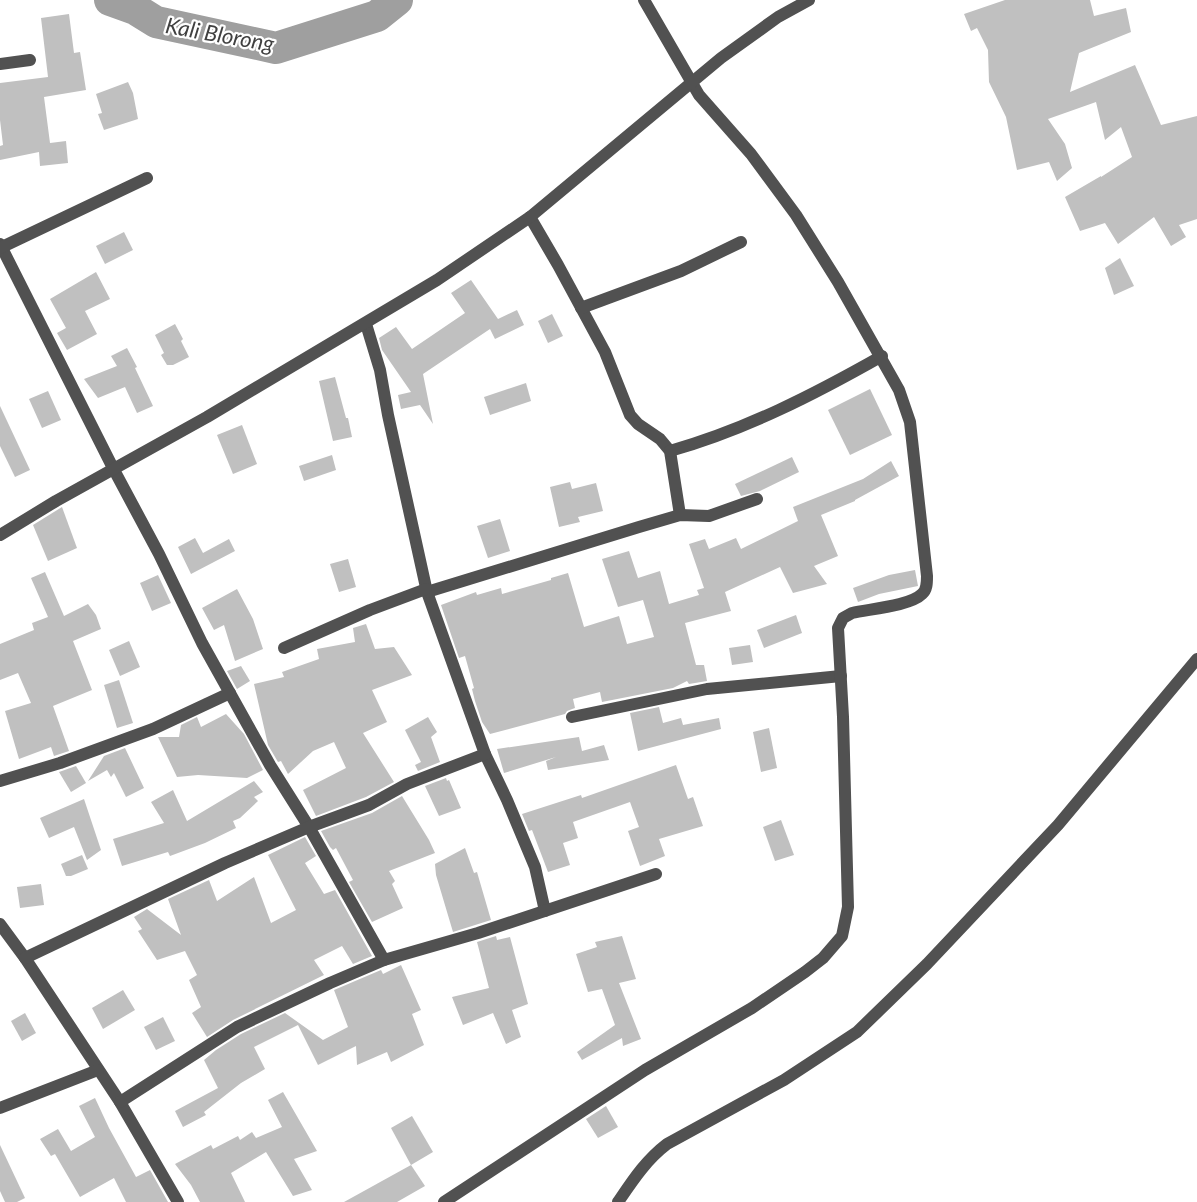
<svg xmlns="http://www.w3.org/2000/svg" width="1197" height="1202" font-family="Lato,sans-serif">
  <rect width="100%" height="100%" fill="#fff"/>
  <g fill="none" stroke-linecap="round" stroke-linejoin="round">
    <polyline stroke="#9f9f9f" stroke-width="32" points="110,0 135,9 156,22 276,48 377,16 397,0"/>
  </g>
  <g fill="#c0c0c0">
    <polygon points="1005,0 1090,0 1094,16 1126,8 1131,32 1079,53 1070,92 1135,65 1161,125 1197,116 1197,219 1179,225 1186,237 1171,246 1154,217 1118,244 1105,223 1080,231 1065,197 1101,176 1101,177 1132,157 1121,127 1105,140 1096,102 1048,119 1065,144 1072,168 1057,181 1049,162 1017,170 1006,117 989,82 988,50 977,28 971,31 964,14"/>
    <polygon points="69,14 74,53 80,52 86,90 44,97 50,143 66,141 68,163 40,166 39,152 0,160 0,146 3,145 0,120 0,83 48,77 41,18"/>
    <polygon points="128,82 133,93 138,119 104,130 98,114 102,113 96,94"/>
    <polygon points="124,232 133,250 105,264 96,246"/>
    <polygon points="1120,258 1134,286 1114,295 1105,268"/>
    <polygon points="96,272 110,299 85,311 97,334 67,350 57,333 66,328 50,299"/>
    <polygon points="471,280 498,319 517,310 524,325 495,339 490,329 423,374 433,424 420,405 401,409 398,395 411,392 382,350 379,338 396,327 412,349 465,313 451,293"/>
    <polygon points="552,314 563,336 548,343 538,321"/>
    <polygon points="175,324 183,339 181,341 189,357 173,365 167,365 161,355 164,353 155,335"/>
    <polygon points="127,348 137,367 135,368 153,406 137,413 125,387 98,398 84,379 117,366 111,356"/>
    <polygon points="335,377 346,418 348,418 352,437 333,441 319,381"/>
    <polygon points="526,383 531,401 490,415 484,397"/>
    <polygon points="870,389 892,435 850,455 828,410"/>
    <polygon points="48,391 61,420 42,428 29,399"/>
    <polygon points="0,406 30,470 15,477 0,446"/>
    <polygon points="242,425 257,464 233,474 217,435"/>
    <polygon points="332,455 336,470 304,481 299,466"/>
    <polygon points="792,457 799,472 760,491 741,496 735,484"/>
    <polygon points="891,461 899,476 855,500 855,501 821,515 838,556 814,566 827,584 793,593 780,567 725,592 731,611 685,623 696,665 704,665 707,681 689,684 687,681 673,688 602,702 600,692 573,699 575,708 567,711 565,714 490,734 482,722 475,701 472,689 474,688 465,656 459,658 441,605 476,592 477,595 501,588 502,594 551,580 551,578 568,573 584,627 619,616 627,644 654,637 643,600 618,607 602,559 629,551 638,578 660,571 669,604 699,595 697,590 704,588 689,544 705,539 709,549 736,538 741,549 798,521 793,507 863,479"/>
    <polygon points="570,482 572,489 596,483 603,511 578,517 580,522 559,527 550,487"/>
    <polygon points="62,507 77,548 48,561 33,525"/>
    <polygon points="500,519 510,551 488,558 477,526"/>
    <polygon points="195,538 203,553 229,539 235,551 191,574 178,547"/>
    <polygon points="348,559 356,587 339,592 330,564"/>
    <polygon points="915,570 918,586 879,594 858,602 853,588 889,575"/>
    <polygon points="45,572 64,616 88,604 96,615 101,629 73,641 92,690 53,706 69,751 54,756 51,747 19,759 5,711 31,703 18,673 0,680 0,644 34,630 32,623 48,617 31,578"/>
    <polygon points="158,575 171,603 152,611 140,583"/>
    <polygon points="237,589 253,619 263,649 235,661 224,625 214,630 202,608"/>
    <polygon points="796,615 802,633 764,648 757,630"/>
    <polygon points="366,624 375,649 394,647 412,675 372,690 387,722 363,733 394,782 366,797 316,816 303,790 346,768 334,742 313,751 288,774 281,761 278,762 268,745 254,684 284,677 282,672 319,659 317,649 355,642 353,628"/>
    <polygon points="129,641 140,667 120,676 109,650"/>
    <polygon points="750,645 753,662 732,665 729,648"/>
    <polygon points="241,666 250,681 237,689 227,671"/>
    <polygon points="119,680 133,723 117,728 104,685"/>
    <polygon points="659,707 663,723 681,718 683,725 719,718 721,729 638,751 630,713"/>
    <polygon points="226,714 244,734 263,770 247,778 198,775 177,777 158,737 179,737 181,725 197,717 201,727"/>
    <polygon points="428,717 437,732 431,737 440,762 418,771 415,765 421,762 405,730"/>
    <polygon points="769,728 777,768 761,772 753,732"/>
    <polygon points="579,737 582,751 604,745 609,760 548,770 546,761 556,757 504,773 497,749"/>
    <polygon points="125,748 144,788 126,797 114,773 111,777 107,770 88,781 104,756"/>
    <polygon points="676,765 688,799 693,797 703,826 659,839 665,856 640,866 628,831 639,827 630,802 573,822 578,838 563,843 570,865 548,872 532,830 529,831 522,814 581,795 582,798"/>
    <polygon points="76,766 86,783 71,792 59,772"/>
    <polygon points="446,778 447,781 449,780 461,808 439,816 425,786"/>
    <polygon points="254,781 263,792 254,797 258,801 240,818 233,821 236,828 205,843 170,856 168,852 122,866 113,839 164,823 151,802 173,790 187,821"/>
    <polygon points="402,796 429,840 435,853 389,871 395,881 392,884 403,908 372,922 349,882 353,880 336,848 333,850 330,847 321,831 372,813"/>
    <polygon points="84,799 101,850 87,860 74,827 49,838 40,818"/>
    <polygon points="781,820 794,855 775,861 763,827"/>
    <polygon points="305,837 316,856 305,863 324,894 335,890 372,956 353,964 342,946 314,960 324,975 233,1020 207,1037 192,1013 201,1007 189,980 197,975 185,951 157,960 138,931 142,929 134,917 147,909 181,935 168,899 209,880 217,901 254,877 271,923 296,910 268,855"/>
    <polygon points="465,848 474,873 477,872 491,920 453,932 436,875 435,864"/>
    <polygon points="82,855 88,869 71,876 66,876 61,864"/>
    <polygon points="41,884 44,905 20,908 17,887"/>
    <polygon points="496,936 497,940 510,937 528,1004 512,1010 521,1037 506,1044 493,1013 463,1025 452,997 489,988 477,942"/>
    <polygon points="622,936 636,979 619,983 641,1039 623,1046 622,1038 582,1060 577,1052 615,1025 602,989 588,992 576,954 597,947 595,942"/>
    <polygon points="401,965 421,1010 412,1014 424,1045 391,1062 387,1052 357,1065 356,1046 318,1065 298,1025 254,1047 265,1069 241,1083 204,1112 206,1115 183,1127 175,1111 218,1088 204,1060 216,1050 241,1034 285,1013 323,1040 348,1027 334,990 381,970 383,974"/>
    <polygon points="123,990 135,1010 103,1029 92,1008"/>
    <polygon points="25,1013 36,1033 22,1041 11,1021"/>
    <polygon points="163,1017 175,1041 156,1050 144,1027"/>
    <polygon points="283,1092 317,1151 294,1159 312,1190 293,1196 266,1152 231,1173 245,1202 200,1202 191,1185 175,1164 211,1145 213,1149 238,1136 240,1140 252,1132 256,1138 282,1127 268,1100"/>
    <polygon points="95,1098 109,1128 136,1177 150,1170 168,1202 126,1202 114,1178 80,1197 55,1154 51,1156 40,1139 58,1129 71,1151 95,1137 79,1106"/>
    <polygon points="606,1106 618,1127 598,1138 586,1119"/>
    <polygon points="412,1116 433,1152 411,1165 391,1128"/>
    <polygon points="0,1145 25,1198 17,1202 5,1202 0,1191"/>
    <polygon points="411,1165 425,1186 397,1202 344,1202"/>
  </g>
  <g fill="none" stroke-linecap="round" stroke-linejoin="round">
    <g stroke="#515151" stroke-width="12">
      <polyline points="0,64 30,60"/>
      <polyline points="530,217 558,265 605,352 630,415 638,424 660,439 670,451 680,515"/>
      <polyline points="0,244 113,468 159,554 202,643 270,765 309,827 384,960"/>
      <polyline points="0,248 147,178"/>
      <polyline points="581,308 681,271 741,242"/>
      <polyline points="366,324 380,370 388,415 427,592 485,754 507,800 535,867 545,911"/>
      <path d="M 670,451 C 745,430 815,394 882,356"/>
      <polyline points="427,592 639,527 680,515 709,516 757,499"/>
      <polyline points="284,648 370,610 426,589"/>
      <polyline points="572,717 707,689 841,676"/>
      <polyline points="0,781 60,763 153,729 230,693"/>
      <polyline points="0,924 25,958 120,1102 178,1202"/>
      <polyline points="25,958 225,863 309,827 369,805 407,784 485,754"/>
      <polyline points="120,1102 237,1027 330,983 384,960 478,933 656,874"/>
      <polyline points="0,1108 98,1070"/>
      <path d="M 444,1202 L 645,1070 L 752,1008 L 805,972 L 823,958 L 842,936 L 848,907 L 843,717 L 838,628 L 843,618 L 852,613 C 869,609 910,606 922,594 C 927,590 927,583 927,576 L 910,422 L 899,390 L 838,282 L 796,215 L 751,154 L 699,95 L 644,0"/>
      <path d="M 618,1202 C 633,1180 646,1160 667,1144 L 784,1080 L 857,1032 L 927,964 L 1058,825 L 1197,659"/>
    </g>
    <polyline stroke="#515151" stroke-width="12" points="0,535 56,501 207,417 437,280 530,217 721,58 778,17 809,0"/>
  </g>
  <g text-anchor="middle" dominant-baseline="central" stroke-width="4.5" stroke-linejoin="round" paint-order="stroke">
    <g font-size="22" font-style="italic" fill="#404040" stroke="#fff">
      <text transform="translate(220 34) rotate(10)">Kali Blorong</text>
    </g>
  </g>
</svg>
